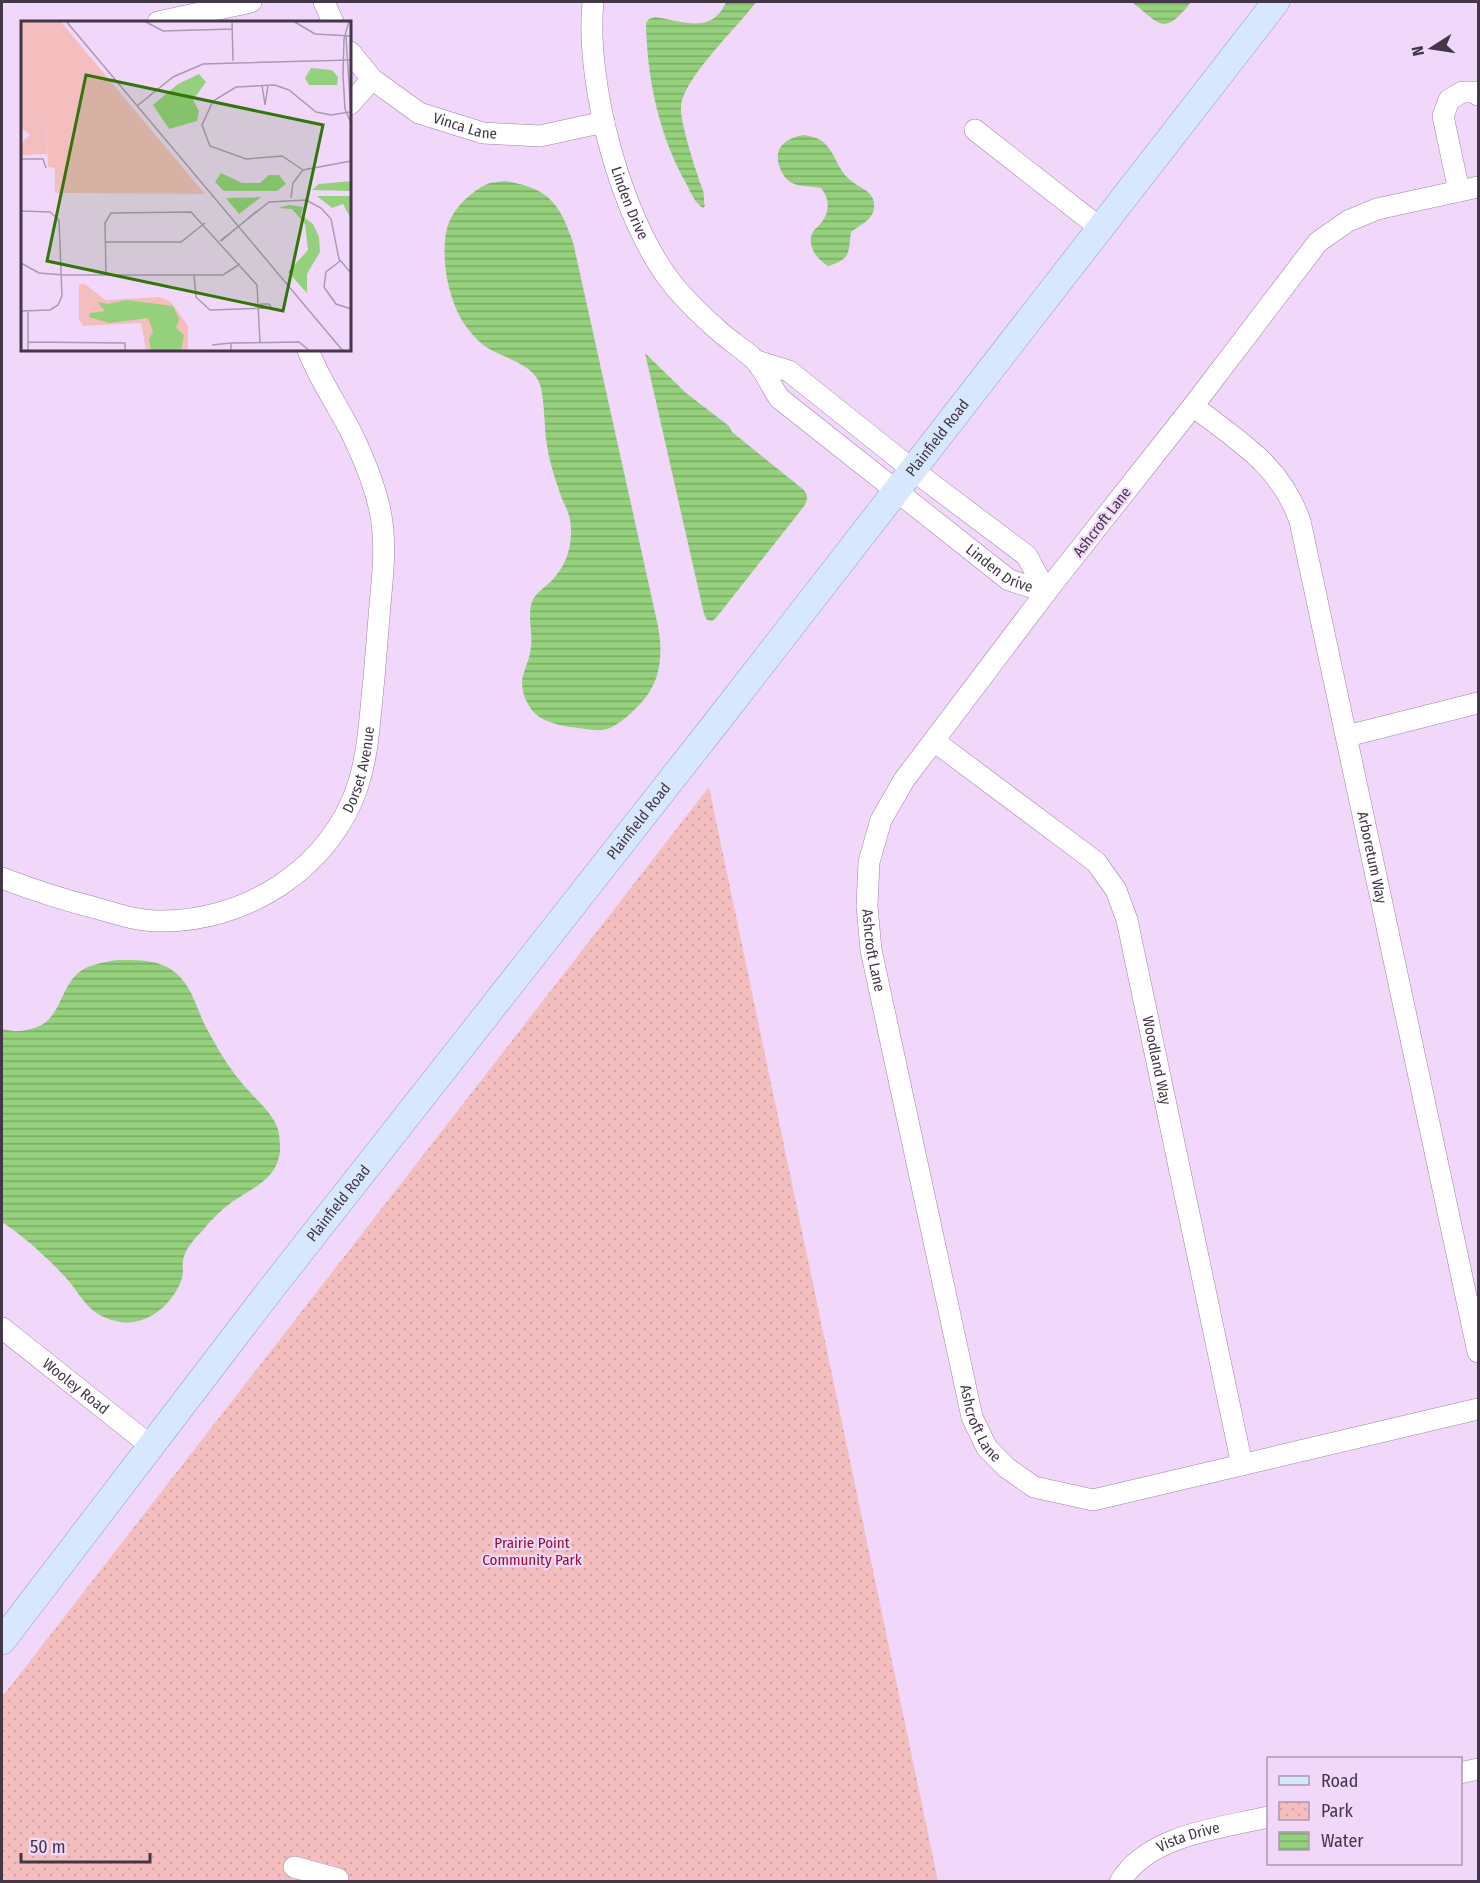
<svg xmlns="http://www.w3.org/2000/svg" width="1480" height="1883" font-family="'Fira Sans Condensed',sans-serif">
  <defs>
    <pattern id="park-dots" width="8" height="8" patternUnits="userSpaceOnUse" patternTransform="scale(1.5)"><rect width="8" height="8" fill="#f4bebf"/><path d="M2 2h.1M6 6h.1" fill="none" stroke="#d2a4a6" stroke-width="1.8" stroke-linecap="round"/></pattern>
    <pattern id="water-rules" width="6" height="5" patternUnits="userSpaceOnUse" patternTransform="scale(1.5)"><rect width="6" height="5" fill="#95d17d"/><path d="M0 2.5h6" fill="none" stroke="#7baa68"/></pattern>
  </defs>
  <rect width="100%" height="100%" fill="#f1d8fa"/>
  <polygon fill="url(#park-dots)" points="709,787 938,1881 2,1881 2,1697"/>
  <g fill="url(#water-rules)">
    <path d="M 726,2 L 756,2 C 738,27 683,78 681,107 C 680,123 696,171 702,188 C 705,193 703,200 705,206 L 703,208 C 695,203 691,193 687,185 C 659,136 647,79 646,23 L 649,19 L 655,17 C 683,21 712,35 726,2 Z"/>
    <path d="M 1132,2 L 1191,2 C 1164,36 1162,26 1132,2 Z"/>
    <path d="M 804,135 C 810,136 816,137 822,141 C 835,151 837,169 849,179 C 858,188 874,190 874,205 C 875,219 861,224 851,232 C 848,252 852,259 828,266 C 816,259 805,244 814,230 C 816,228 819,226 821,223 C 830,212 830,199 821,188 C 812,186 800,187 792,183 C 786,180 782,174 780,168 C 772,148 786,138 804,135 Z"/>
    <path d="M 505,181 C 548,188 559,202 573,242 L 658,626 C 664,660 660,688 632,712 C 626,718 618,724 610,728 C 599,733 582,728 570,727 C 553,724 536,720 528,704 C 524,697 522,690 522,682 C 523,671 530,659 531,647 C 533,632 527,617 532,602 C 535,594 541,590 547,585 C 555,578 564,566 567,556 C 571,546 572,530 570,520 C 569,513 565,505 562,499 C 556,482 550,464 547,446 C 544,427 545,407 541,388 C 535,361 499,359 481,343 C 476,339 472,334 469,330 C 448,306 438,251 449,222 C 456,206 472,191 487,184 C 492,182 499,182 505,181 Z"/>
    <path d="M 645,353 L 686,393 L 729,426 L 732,432 L 804,490 C 808,496 808,498 805,505 L 716,618 L 712,621 L 707,620 L 704,614 Z"/>
    <path d="M 117,960 C 138,960 161,959 177,974 C 193,988 197,1011 207,1029 C 217,1048 228,1066 241,1082 C 252,1096 268,1108 276,1124 C 280,1132 280,1143 280,1151 C 277,1179 253,1188 232,1202 C 221,1210 212,1219 203,1230 C 195,1238 185,1249 183,1260 C 182,1266 184,1272 182,1278 C 174,1304 145,1329 116,1321 C 93,1316 85,1303 72,1285 C 64,1275 54,1265 44,1256 C 31,1243 17,1232 2,1222 L 2,1029 C 15,1032 24,1032 37,1027 C 59,1019 60,992 75,976 C 86,964 102,963 117,960 Z"/>
  </g>
  <g fill="none" stroke-linecap="round" stroke-linejoin="round">
    <g stroke="#9f82a9" stroke-width="22">
      <g id="minor">
        <polyline points="324,2 333,22"/>
        <path id="s1" d="M 593,2 C 585,82 621,218 671,282 C 685,300 702,316 719,331 C 730,341 743,349 754,359 C 764,369 771,386 779,398 L 1009,580 L 1046,592"/>
        <polyline points="158,22 251,2"/>
        <path id="s2" d="M 350,52 L 372,79 L 419,113 L 483,133 L 540,136 L 604,122"/>
        <polyline points="350,104 372,79"/>
        <polyline points="975,130 1100,228"/>
        <path id="s3" d="M 1478,187 L 1377,209 L 1348,221 L 1318,242 L 1193,406 L 1050,587 L 904,780 L 881,820 L 869,862 L 867,906 L 871,950 L 972,1417 L 987,1448 L 1007,1468 L 1034,1487 L 1093,1500 L 1478,1409"/>
        <polyline points="1459,191 1443,116 1449,100 1462,92 1475,92 1478,95"/>
        <polyline points="756,361 789,371 913,470 1027,556 1046,592"/>
        <path id="s4" d="M 1193,406 C 1238,441 1280,464 1300,521 L 1478,1352"/>
        <polyline points="1347,736 1478,703"/>
        <path id="s5" d="M 934,741 L 1096,862 L 1116,890 L 1127,920 L 1242,1465"/>
        <path id="s6" d="M 2,878 C 33,890 64,900 96,908 C 117,914 137,921 158,921 C 244,923 331,869 358,785 C 369,751 370,713 374,678 C 376,653 378,629 380,605 C 383,572 387,539 379,506 C 373,481 363,457 352,434 C 338,406 319,379 308,350"/>
        <path id="s7" d="M 2,1328 L 151,1446"/>
        <polyline points="1460,1773 1478,1769"/>
        <polyline points="294,1867 338,1879"/>
        <path id="s8" d="M 1120,1882 C 1147,1835 1221,1828 1268,1817"/>
      </g>
    </g>
    <g stroke="#92a0be" stroke-width="28">
      <g id="major">
        <path id="s9" d="M 2,1641 L 271,1289 L 716,723 L 1276,2"/>
      </g>
    </g>
    <use href="#minor" stroke="#fff" stroke-width="21"/>
    <use href="#major" stroke="#d7e8fe" stroke-width="27"/>
  </g>
  <g text-anchor="middle" dominant-baseline="central" stroke-width="4.5" stroke-linejoin="round" paint-order="stroke">
    <g font-size="15" fill="#433747" stroke="#f1d8fa">
      <text stroke="none"><textPath href="#s2" startOffset="141">Vinca Lane</textPath></text>
      <text stroke="none"><textPath href="#s1" startOffset="206">Linden Drive</textPath></text>
      <text stroke="none"><textPath href="#s9" startOffset="1524">Plainfield Road</textPath></text>
      <text transform="translate(1102 522) rotate(-52)">Ashcroft Lane</text>
      <text stroke="none"><textPath href="#s1" startOffset="735">Linden Drive</textPath></text>
      <text stroke="none"><textPath href="#s6" startOffset="436">Dorset Avenue</textPath></text>
      <text stroke="none"><textPath href="#s9" startOffset="1038">Plainfield Road</textPath></text>
      <text stroke="none"><textPath href="#s4" startOffset="504">Arboretum Way</textPath></text>
      <text stroke="none"><textPath href="#s3" startOffset="1029">Ashcroft Lane</textPath></text>
      <text stroke="none"><textPath href="#s5" startOffset="412">Woodland Way</textPath></text>
      <text stroke="none"><textPath href="#s9" startOffset="552">Plainfield Road</textPath></text>
      <text stroke="none"><textPath href="#s7" startOffset="94">Wooley Road</textPath></text>
      <text stroke="none"><textPath href="#s3" startOffset="1515">Ashcroft Lane</textPath></text>
      <text stroke="none"><textPath href="#s8" startOffset="84">Vista Drive</textPath></text>
    </g>
    <g font-size="15" fill="#93122e" stroke="#f1d8fa">
      <text x="532" y="1543">Prairie Point<tspan x="532" dy="17">Community Park</tspan></text>
    </g>
  </g>
  <g transform="translate(21 21)">
    <rect width="330" height="330" fill="#f1d8fa"/>
    <path d="M 0,99 L 25,100 L 26,133 L 0,134 L 0,122 L 9,114 L 0,107 Z" fill="#f4bebf"/>
    <path d="M 58,263 L 64,263 L 84,279 L 139,276 L 150,281 L 167,305 L 167,330 L 125,330 L 120,302 L 62,305 L 58,299 Z" fill="#f4bebf"/>
    <path d="M 0,0 L 39,0 L 184,173 L 34,172 L 34,147 L 27,146 L 25,100 L 0,101 Z" fill="#f4bebf"/>
    <path d="M 290,47 L 311,49 L 317,56 L 316,64 L 288,64 L 284,57 ZM 178,53 L 185,61 L 172,79 L 178,90 L 176,100 L 148,108 L 132,84 L 157,63 ZM 200,152 L 221,162 L 239,162 L 248,154 L 258,154 L 265,163 L 256,170 L 203,170 L 194,161 ZM 330,160 L 330,170 L 291,169 L 298,163 ZM 296,175 L 330,175 L 330,198 L 322,183 L 311,187 ZM 240,176 L 218,193 L 205,177 L 206,177 ZM 268,184 L 282,186 L 280,194 L 292,203 L 298,216 L 299,231 L 286,253 L 286,272 L 267,251 L 287,229 L 284,203 L 271,188 L 257,187 ZM 106,279 L 152,285 L 158,298 L 155,307 L 163,314 L 160,330 L 130,330 L 128,318 L 132,310 L 127,297 L 88,302 L 68,296 L 69,292 L 84,290 L 76,281 L 87,283 Z" fill="#95d17d"/>
    <path fill="none" stroke="#ab98b2" stroke-width="1.5" d="M 45,0 L 322,330M 123,0 L 142,10 L 211,8M 211,0 L 212,40M 272,0 L 294,13 L 330,15M 328,0 L 323,18 L 322,54 L 324,88 L 330,102M 325,15 L 330,95M 241,64 L 244,84 L 247,64M 116,85 L 152,56 L 182,43 L 330,39M 0,138 L 22,138 L 25,147M 282,149 L 261,135 L 225,138 L 189,125 L 181,104 L 192,80 L 215,66 L 254,64 L 268,69 L 295,91 L 310,94 L 329,91M 270,177 L 272,162 L 282,149 L 330,140M 0,190 L 29,191 L 38,199 L 41,275 L 37,284 L 29,289 L 0,290M 199,220 L 248,181 L 285,179 L 300,187 L 310,198 L 318,238 L 330,252M 200,220 L 236,190M 84,221 L 160,221 L 184,202M 319,240 L 305,251 L 303,266 L 315,283 L 330,288M 0,242 L 18,252 L 43,254 L 202,254 L 219,243M 85,254 L 84,202 L 90,192 L 170,191 L 236,264 L 239,321M 173,254 L 175,276 L 189,289 L 251,287 L 248,283 L 239,283M 7,290 L 7,330M 7,321 L 104,322 L 104,330M 191,324 L 210,322M 210,330 L 210,322 L 278,321 L 289,330"/>
    <path fill="#34740d" fill-opacity="0.15" stroke="#34740d" stroke-width="3" d="M 65,54 L 302,104 L 262,290 L 26,240 Z"/>
    <rect width="330" height="330" fill="none" stroke="#433747" stroke-width="3"/>
  </g>
  <rect width="1480" height="1883" fill="none" stroke="#433747" stroke-width="6"/>
  <rect x="1267" y="1757" width="195" height="108" fill="#f1d8fa" stroke="#ab98b2" stroke-width="1.5"/>
  <rect x="1279" y="1776" width="30" height="9" fill="#d7e8fe" stroke="#ab98b2" stroke-width="1.5"/>
  <text x="1321" y="1787" font-size="18" fill="#433747">Road</text>
  <rect x="1279" y="1802" width="30" height="18" fill="url(#park-dots)" stroke="#ab98b2" stroke-width="1.5"/>
  <text x="1321" y="1817" font-size="18" fill="#433747">Park</text>
  <rect x="1279" y="1832" width="30" height="18" fill="url(#water-rules)" stroke="#ab98b2" stroke-width="1.5"/>
  <text x="1321" y="1847" font-size="18" fill="#433747">Water</text>
  <g transform="translate(1432 48) rotate(258)" stroke="#f1d8fa" stroke-width="4.5" paint-order="stroke">
  <path d="M0-4.5L10 22L0 15L-10 22Z" fill="#433747"/>
  <text y="-9" font-size="16" font-weight="bold" text-anchor="middle" fill="#433747">N</text>
  </g>
  <path d="M21 1853v9h129v-9" fill="none" stroke="#433747" stroke-width="3"/>
  <text x="30" y="1853" font-size="18" fill="#433747" stroke="#f1d8fa" stroke-width="4.5" paint-order="stroke">50 m</text>
</svg>
